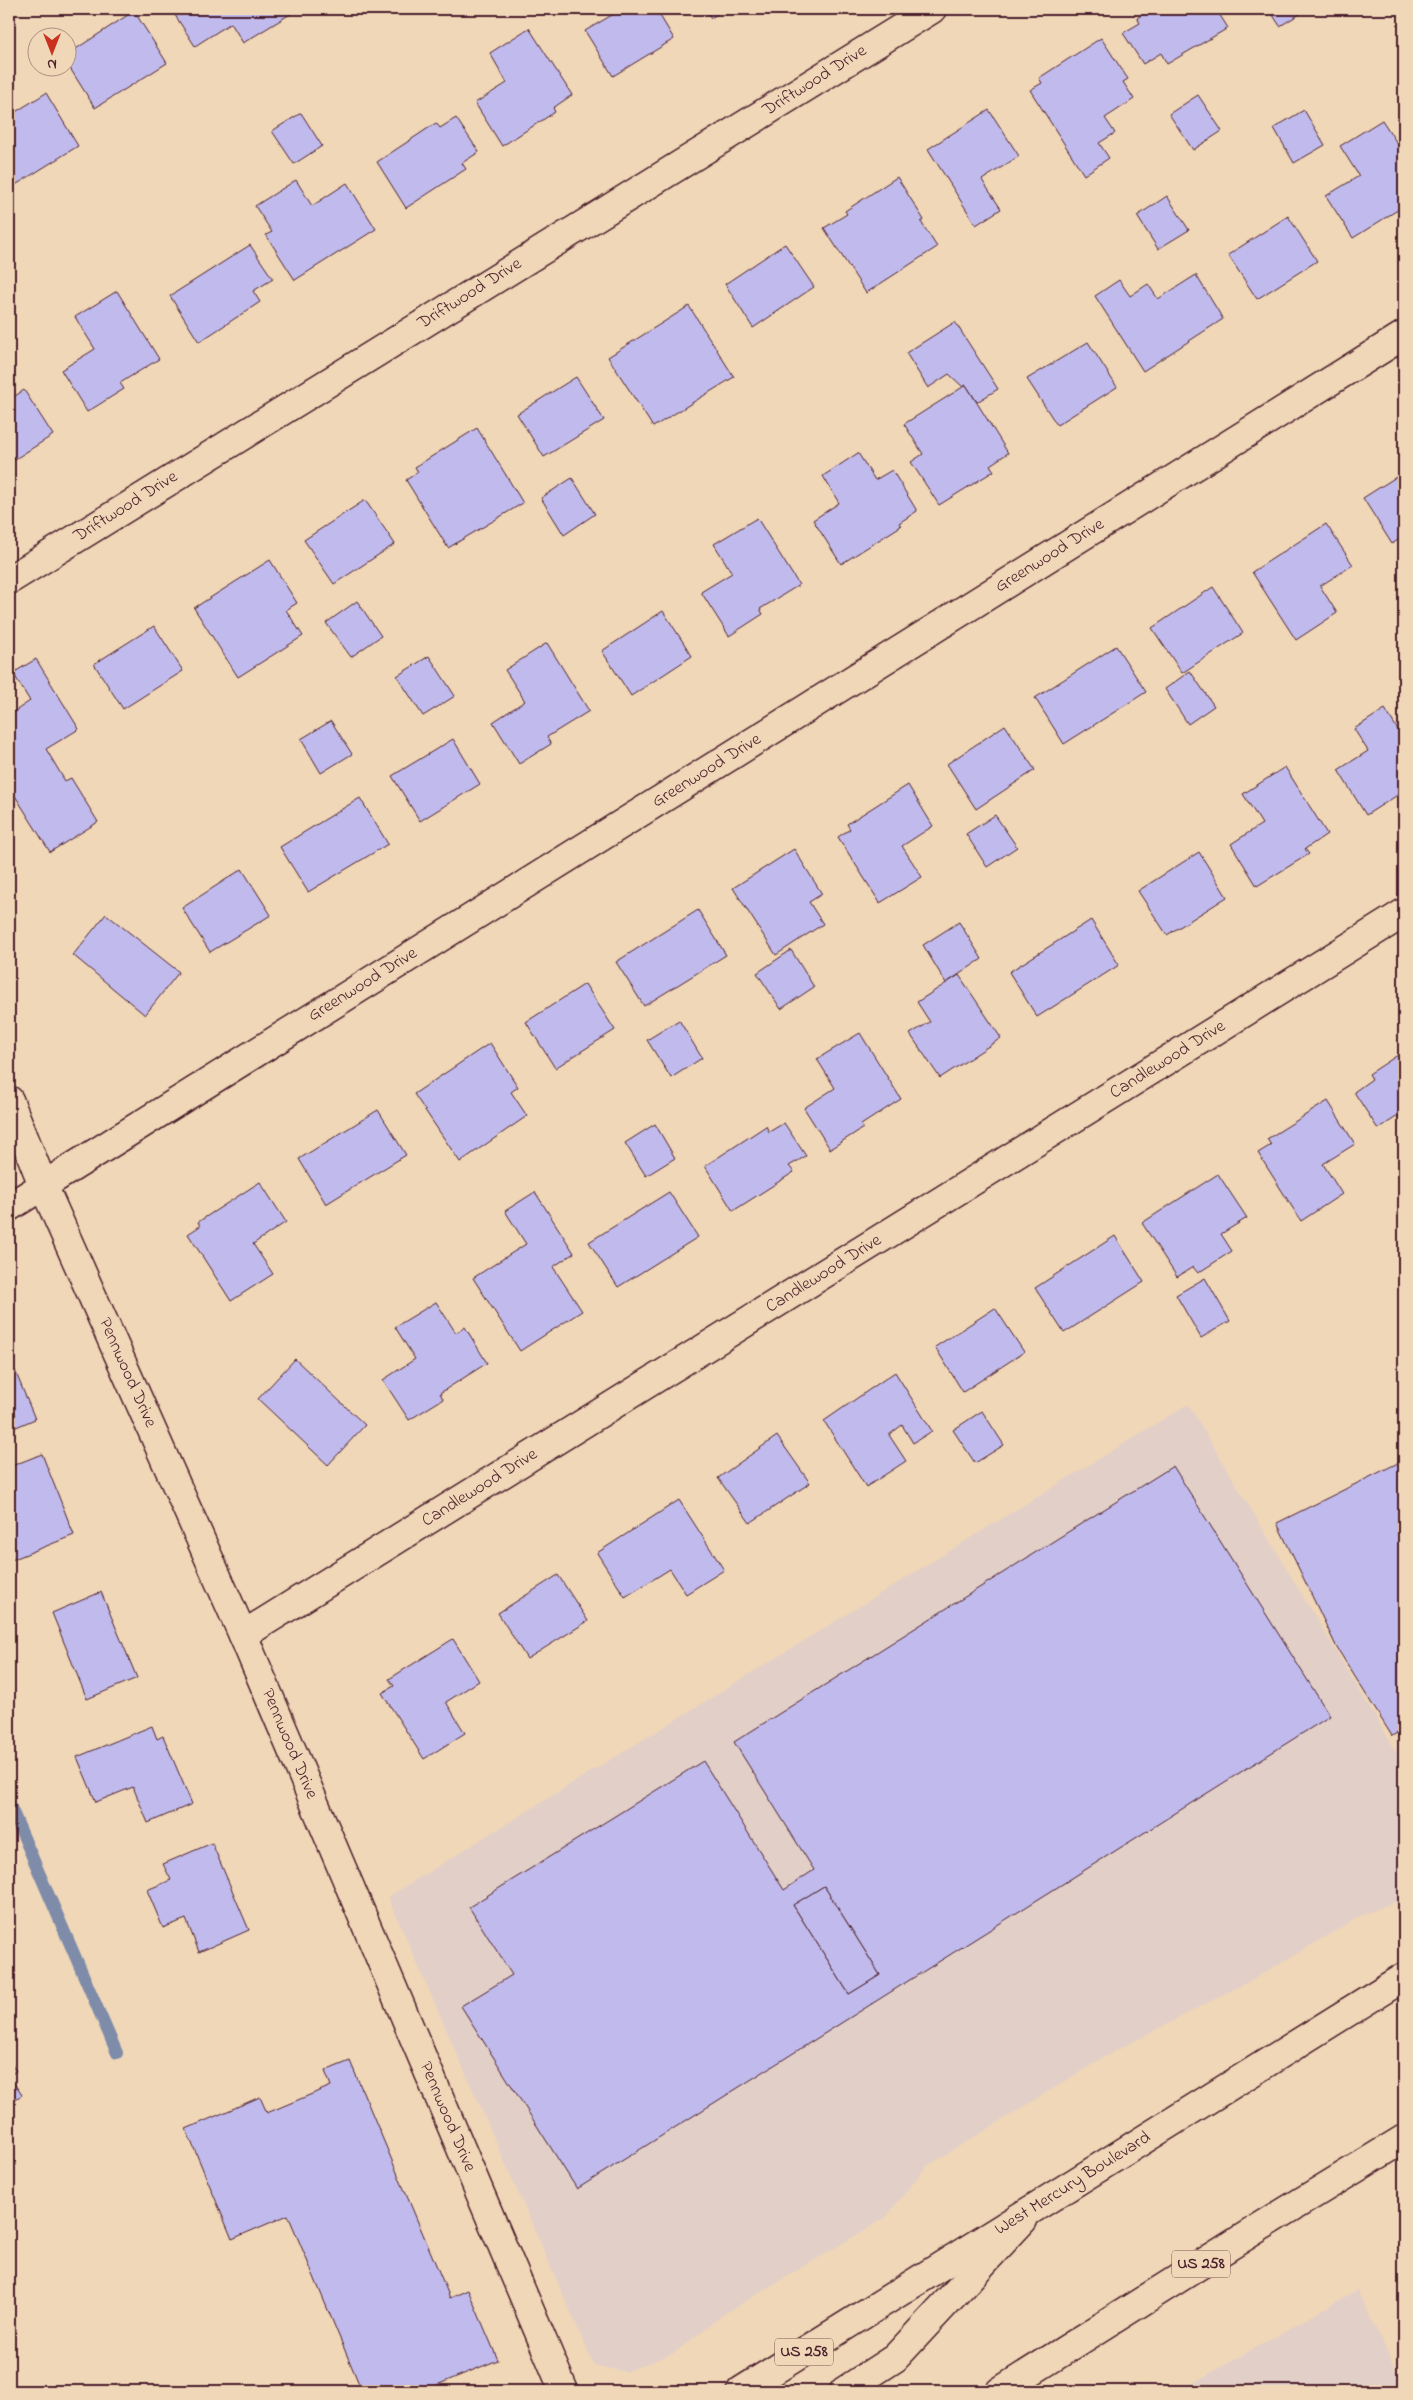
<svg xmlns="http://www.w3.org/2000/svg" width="1413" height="2400" font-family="'Indie Flower',sans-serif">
  <rect width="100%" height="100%" fill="#f0d7b8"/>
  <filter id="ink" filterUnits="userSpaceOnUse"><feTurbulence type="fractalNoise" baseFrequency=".02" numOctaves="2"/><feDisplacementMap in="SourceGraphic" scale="10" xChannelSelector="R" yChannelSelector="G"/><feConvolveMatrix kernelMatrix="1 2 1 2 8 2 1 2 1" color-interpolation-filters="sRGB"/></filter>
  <g filter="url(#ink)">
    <g fill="#e2cfc8">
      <polygon points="1188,1404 1404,1765 1404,1898 1362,1915 1255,1978 1106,2056 927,2166 885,2218 724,2314 674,2353 625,2372 594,2365 388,1897"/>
      <polygon points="1357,2290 1404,2386 1404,2391 1179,2391"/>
    </g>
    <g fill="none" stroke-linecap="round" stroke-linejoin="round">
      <polyline stroke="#7e8caa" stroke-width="12" points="9,1803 117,2053"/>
    </g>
    <g fill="#c1bbed" stroke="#4a1f2b" fill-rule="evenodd">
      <polygon points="171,9 289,9 292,13 243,43 231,23 195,46"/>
      <polygon points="622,9 656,9 674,39 613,76 585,31"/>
      <polygon points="705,9 725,9 711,18"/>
      <polygon points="1151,9 1216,9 1228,28 1167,64 1161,53 1143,64 1123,33 1140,23 1137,18"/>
      <polygon points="1269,9 1308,9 1280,26"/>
      <polygon points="134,11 167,63 95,108 68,65 68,54"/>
      <polygon points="529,28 572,95 553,108 555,112 502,146 475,103 507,83 490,53"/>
      <polygon points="1101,38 1128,79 1123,82 1134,99 1105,118 1115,133 1099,143 1109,158 1084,175 1030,90 1042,83 1039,78"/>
      <polygon points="46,93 78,146 9,189 9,116"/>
      <polygon points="1198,95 1222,131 1193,150 1169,114"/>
      <polygon points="989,110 1019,156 982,180 1001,209 976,225 928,149"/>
      <polygon points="1304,110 1325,145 1294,163 1274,128"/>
      <polygon points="301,113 322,146 294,164 272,131"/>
      <polygon points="456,118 479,152 462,163 466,169 406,208 377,162 436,123 440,128"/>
      <polygon points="1382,120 1404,154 1404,206 1353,238 1326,196 1359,176 1340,146"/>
      <polygon points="897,177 924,220 921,222 937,247 866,293 824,228 847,214 845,211"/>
      <polygon points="296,180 312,206 347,183 376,229 295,280 266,235 272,232 255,206"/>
      <polygon points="1167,196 1189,230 1158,249 1137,216"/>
      <polygon points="1288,216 1317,261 1257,299 1228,255"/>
      <polygon points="785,244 814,287 753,328 725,284"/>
      <polygon points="250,245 273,279 253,291 260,302 199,342 170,296"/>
      <polygon points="1196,275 1223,319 1143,371 1095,296 1119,280 1130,296 1148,284 1158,299"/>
      <polygon points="117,291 159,359 120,383 124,389 87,412 61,370 95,349 75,317"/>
      <polygon points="689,306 734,377 653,427 608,357"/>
      <polygon points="955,322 998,389 977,402 966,385 963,387 949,374 928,388 906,353"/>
      <polygon points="1088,342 1117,387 1057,425 1027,379"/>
      <polygon points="576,377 604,420 544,457 517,414"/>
      <polygon points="966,385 1008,453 990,465 994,471 939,505 911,462 923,454 904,424"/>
      <polygon points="24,390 53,435 9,463 9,400"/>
      <polygon points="477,428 523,503 448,548 406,480 418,472 415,467"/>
      <polygon points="858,453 875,480 892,470 917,511 899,523 901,526 841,564 813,520 839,503 823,476"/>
      <polygon points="1404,472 1404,536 1392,544 1363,498"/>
      <polygon points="572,478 595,514 564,535 541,498"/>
      <polygon points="365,500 395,544 334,584 304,540"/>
      <polygon points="757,518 799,585 760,609 763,614 729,636 701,592 732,573 714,544"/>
      <polygon points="1326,524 1353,565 1320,586 1337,613 1296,640 1252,572"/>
      <polygon points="270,560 297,603 286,610 303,636 238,677 194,608"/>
      <polygon points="1213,587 1243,633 1182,673 1152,628"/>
      <polygon points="357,601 381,636 351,657 326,623"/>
      <polygon points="663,611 692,656 631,696 602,651"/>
      <polygon points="154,626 183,671 123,709 94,664"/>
      <polygon points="547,643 589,711 547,737 551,744 519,764 493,722 525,701 505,670"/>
      <polygon points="1116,646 1146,692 1064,744 1035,698"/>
      <polygon points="429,656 455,696 423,716 397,676"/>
      <polygon points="36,659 79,729 46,749 65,781 71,778 98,822 50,852 9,786 9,715 30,701 13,673"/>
      <polygon points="1190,671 1214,706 1188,724 1165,689"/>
      <polygon points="1385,709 1404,740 1404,791 1366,815 1338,770 1368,751 1354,729"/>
      <polygon points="331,721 352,754 321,773 301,739"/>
      <polygon points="1005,725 1035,770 976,809 947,764"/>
      <polygon points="453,739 480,784 420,821 392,776"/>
      <polygon points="1285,767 1327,834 1305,849 1309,854 1257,886 1231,844 1262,824 1243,794"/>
      <polygon points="908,785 933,826 902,846 922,877 880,903 838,837 850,829 847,824"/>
      <polygon points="360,798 388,844 308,892 280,847"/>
      <polygon points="995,815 1017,847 987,867 966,834"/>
      <polygon points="794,849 822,894 809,902 823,924 776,955 733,888"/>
      <polygon points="1199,852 1227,897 1167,935 1138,891"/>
      <polygon points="242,869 271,915 210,952 182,908"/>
      <polygon points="698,910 726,955 644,1006 616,962"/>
      <polygon points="106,914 179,972 145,1015 73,955"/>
      <polygon points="1091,920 1119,965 1037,1017 1009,972"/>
      <polygon points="959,922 982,959 946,983 923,945"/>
      <polygon points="791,950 814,987 781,1009 757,973"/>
      <polygon points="959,975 1001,1038 940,1078 910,1034 930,1022 917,1002"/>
      <polygon points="585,984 615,1030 555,1068 526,1022"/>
      <polygon points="679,1020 702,1058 671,1078 647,1040"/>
      <polygon points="860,1033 901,1099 861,1125 863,1128 830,1149 804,1108 835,1088 817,1059"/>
      <polygon points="490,1043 518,1087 511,1092 527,1116 460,1162 414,1094"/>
      <polygon points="1404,1051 1404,1126 1398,1116 1378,1129 1354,1092 1372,1079 1369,1074"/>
      <polygon points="1328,1101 1355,1144 1323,1164 1342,1194 1301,1221 1258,1153 1271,1145 1267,1139"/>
      <polygon points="378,1110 406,1155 326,1204 299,1159"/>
      <polygon points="784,1123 806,1156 789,1166 794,1172 733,1211 705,1166 766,1126 769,1132"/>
      <polygon points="655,1124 675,1158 646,1176 625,1143"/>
      <polygon points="1218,1174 1247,1218 1221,1234 1232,1251 1198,1273 1193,1267 1177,1277 1142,1223"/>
      <polygon points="260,1182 286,1222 253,1244 273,1274 231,1301 188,1234 200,1226 198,1222"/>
      <polygon points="535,1192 574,1253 553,1267 582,1311 520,1351 473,1278 526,1244 505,1211"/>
      <polygon points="669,1192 698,1237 618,1287 589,1242"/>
      <polygon points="1115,1236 1144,1282 1064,1333 1035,1288"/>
      <polygon points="1205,1278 1230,1321 1201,1338 1176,1295"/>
      <polygon points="436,1302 456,1333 465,1327 487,1363 440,1393 443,1399 409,1420 383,1380 415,1359 395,1327"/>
      <polygon points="995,1308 1024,1352 963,1392 935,1347"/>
      <polygon points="9,1356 35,1419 9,1430"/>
      <polygon points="295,1359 365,1425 328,1465 258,1399"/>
      <polygon points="895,1372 932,1431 913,1443 902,1425 889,1435 906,1461 866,1487 824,1421"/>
      <polygon points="982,1411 1004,1445 975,1463 953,1430"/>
      <polygon points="777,1436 810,1483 750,1523 718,1478"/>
      <polygon points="42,1454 74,1535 9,1561 9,1509 11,1508 9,1503 9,1467"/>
      <polygon points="1404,1460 1404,1729 1392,1736 1337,1648 1277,1523"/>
      <path d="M 1173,1466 L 1330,1716 L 577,2189 L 461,2006 L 512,1975 L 469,1907 L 703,1761 L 784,1890 L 814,1870 L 734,1742 ZM 824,1886 L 880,1975 L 849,1994 L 793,1905 Z"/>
      <polygon points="679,1500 724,1570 686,1594 670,1569 625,1597 597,1553"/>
      <polygon points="558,1575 588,1621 527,1659 498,1613"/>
      <polygon points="101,1592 137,1678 87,1699 52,1613"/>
      <polygon points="453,1639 479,1681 446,1702 465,1733 424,1759 382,1693 394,1686 389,1679"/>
      <polygon points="152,1726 157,1739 163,1736 192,1804 148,1823 133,1787 96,1802 77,1757"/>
      <polygon points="212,1843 249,1930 199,1952 186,1919 163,1928 147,1890 171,1880 163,1864"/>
      <polygon points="824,1886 880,1975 849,1994 793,1905"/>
      <polygon points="9,2060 16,2071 9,2076 22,2095 9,2103"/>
      <polygon points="350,2061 450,2298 468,2290 498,2360 422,2391 362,2391 288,2215 232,2239 186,2129 260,2097 267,2113 331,2086 325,2071"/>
    </g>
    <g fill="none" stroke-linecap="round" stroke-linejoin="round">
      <g stroke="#4a1f2b" stroke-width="31">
        <g id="minor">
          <polyline points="9,580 932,9"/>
          <polyline points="9,1100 43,1185 243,1635 564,2391"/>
          <polyline points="9,1207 1404,335"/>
          <polyline points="243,1635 1404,913"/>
          <polyline points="844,2391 895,2358 1023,2220"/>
        </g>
      </g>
      <g stroke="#4a1f2b" stroke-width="31">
        <g id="highway">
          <polyline points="741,2391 1404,1977"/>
          <polyline points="1000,2391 1260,2227 1404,2139"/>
        </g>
      </g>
      <use href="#minor" stroke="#f0d7b8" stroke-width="28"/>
      <use href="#highway" stroke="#f0d7b8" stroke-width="28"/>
    </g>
  </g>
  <g text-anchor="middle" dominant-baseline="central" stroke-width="4" stroke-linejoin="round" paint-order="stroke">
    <g fill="#f0d7b8" stroke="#7c5655" stroke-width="1">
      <rect x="1172" y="2250.5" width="58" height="27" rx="4"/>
      <rect x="775" y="2338.5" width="58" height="27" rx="4"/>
    </g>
    <g font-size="16" font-weight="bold" fill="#4a1f2b">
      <text x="1201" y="2264">US 258</text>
      <text x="804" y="2352">US 258</text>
    </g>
    <g font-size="18" fill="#4a1f2b" stroke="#f0d7b8">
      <text transform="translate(815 81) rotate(-32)">Driftwood Drive</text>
      <text transform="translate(470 294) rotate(-32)">Driftwood Drive</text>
      <text transform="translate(126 507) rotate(-32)">Driftwood Drive</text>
      <text transform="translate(1050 556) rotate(-32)">Greenwood Drive</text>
      <text transform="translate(707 771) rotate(-32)">Greenwood Drive</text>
      <text transform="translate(363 985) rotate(-32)">Greenwood Drive</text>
      <text transform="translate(1168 1060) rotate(-32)">Candlewood Drive</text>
      <text transform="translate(824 1274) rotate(-32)">Candlewood Drive</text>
      <text transform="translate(127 1373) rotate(66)">Pennwood Drive</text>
      <text transform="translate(480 1488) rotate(-32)">Candlewood Drive</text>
      <text transform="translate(289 1744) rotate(67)">Pennwood Drive</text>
      <text transform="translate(447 2117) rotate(67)">Pennwood Drive</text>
      <text transform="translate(1073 2184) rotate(-32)">West Mercury Boulevard</text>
    </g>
  </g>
  <rect width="1413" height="2400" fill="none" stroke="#f0d7b8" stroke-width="30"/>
  <rect x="15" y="15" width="1383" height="2370" fill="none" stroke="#4a1f2b" stroke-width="2" filter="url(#ink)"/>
  <g transform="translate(52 52) rotate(180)"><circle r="24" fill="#f0d7b8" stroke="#ae8d80"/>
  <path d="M0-4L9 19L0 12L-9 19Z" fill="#c8321e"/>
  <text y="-8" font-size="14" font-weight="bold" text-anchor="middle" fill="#4a1f2b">N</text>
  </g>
</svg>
